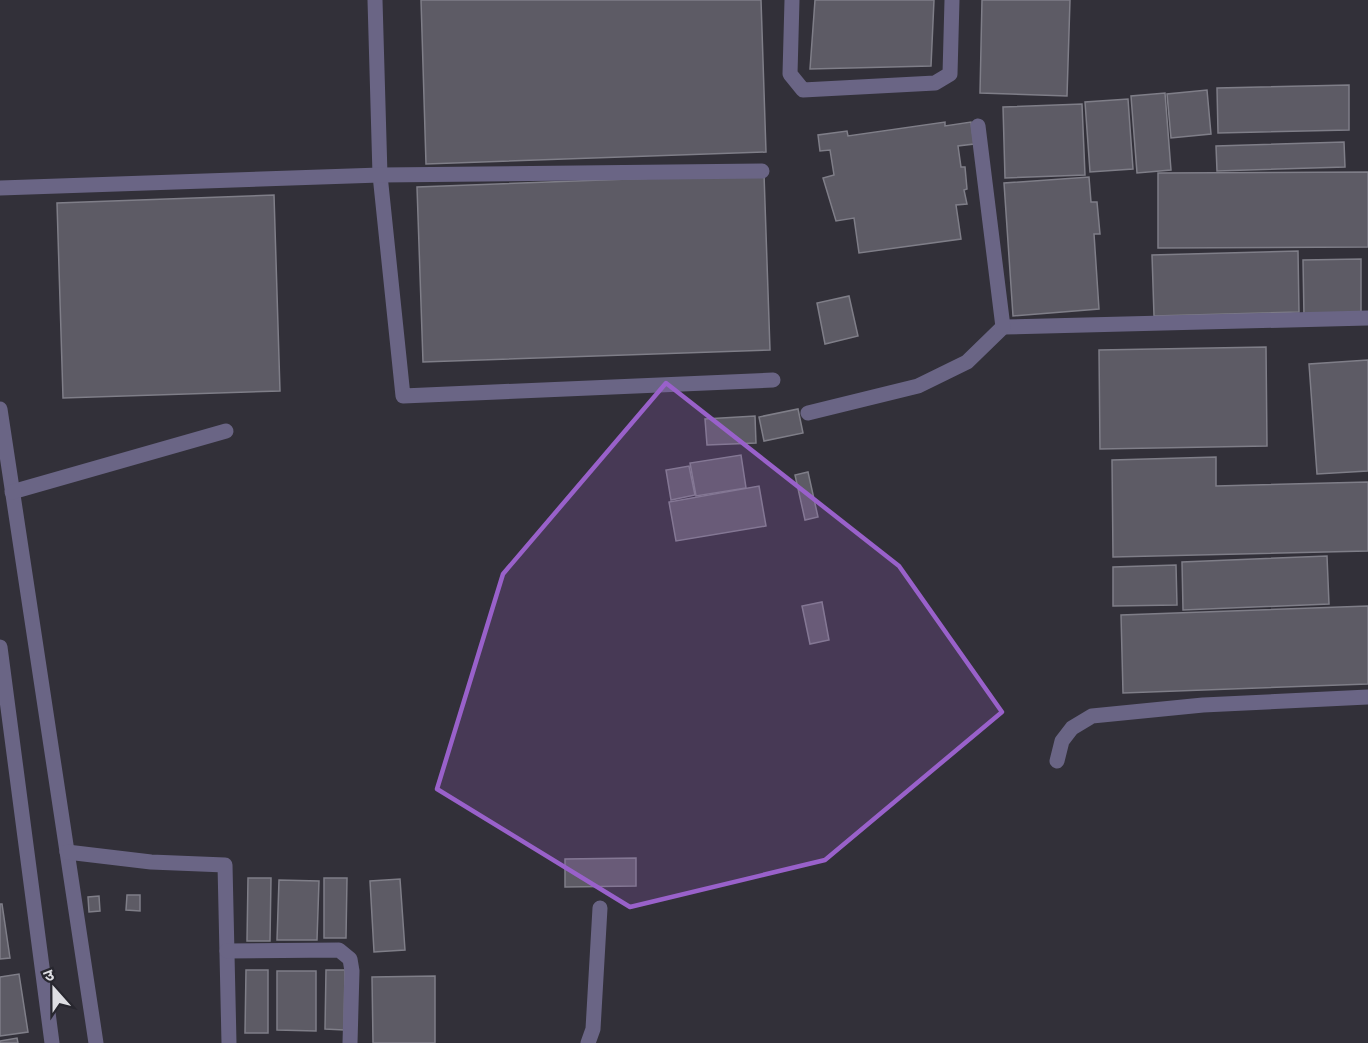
<svg xmlns="http://www.w3.org/2000/svg" width="1368" height="1043" font-family="Mulish,'Noto Sans Devanagari',sans-serif">
  <rect width="100%" height="100%" fill="#323039"/>
  <g fill="#5d5b65" stroke="#7f7e88" stroke-width="1.5">
    <polygon points="421,0 761,0 766,152 426,164"/>
    <polygon points="815,0 934,0 931,66 810,69"/>
    <polygon points="982,0 1070,0 1067,96 980,93"/>
    <polygon points="1349,85 1349,130 1218,133 1217,88"/>
    <polygon points="1207,90 1211,134 1171,138 1167,94"/>
    <polygon points="1165,93 1171,170 1137,173 1131,96"/>
    <polygon points="1128,99 1133,169 1090,172 1085,102"/>
    <polygon points="1082,104 1085,175 1005,178 1003,107"/>
    <polygon points="945,122 945,126 971,122 974,144 958,146 961,167 965,167 967,189 964,190 967,204 956,205 961,239 859,253 854,218 836,221 823,178 834,175 830,150 820,151 818,135 847,131 848,136"/>
    <polygon points="1344,142 1345,167 1217,171 1216,146"/>
    <polygon points="1368,172 1368,247 1158,248 1158,173"/>
    <polygon points="764,174 770,350 423,362 417,187"/>
    <polygon points="1089,177 1091,202 1097,202 1100,234 1094,234 1099,309 1013,316 1004,183"/>
    <polygon points="274,195 280,391 63,398 57,203"/>
    <polygon points="1298,251 1299,312 1154,316 1152,255"/>
    <polygon points="1361,259 1361,316 1304,317 1303,260"/>
    <polygon points="849,296 858,336 825,344 817,303"/>
    <polygon points="1266,347 1267,446 1100,449 1099,350"/>
    <polygon points="1368,360 1368,471 1317,474 1309,364"/>
    <polygon points="798,409 803,433 764,441 759,417"/>
    <polygon points="755,416 756,443 707,445 705,419"/>
    <polygon points="741,455 746,488 696,496 690,463"/>
    <polygon points="1216,457 1216,486 1368,482 1368,551 1113,557 1112,460"/>
    <polygon points="689,466 695,495 671,500 666,470"/>
    <polygon points="808,472 818,517 805,520 795,475"/>
    <polygon points="759,486 766,526 676,541 669,502"/>
    <polygon points="1327,556 1329,604 1183,610 1182,562"/>
    <polygon points="1176,565 1177,605 1113,606 1113,567"/>
    <polygon points="822,602 829,640 810,644 802,606"/>
    <polygon points="1368,606 1368,684 1123,693 1121,615"/>
    <polygon points="636,858 636,886 565,887 565,859"/>
    <polygon points="248,878 271,878 270,941 247,941"/>
    <polygon points="324,878 347,878 346,938 324,938"/>
    <polygon points="400,879 405,950 374,952 370,881"/>
    <polygon points="279,880 319,881 317,940 277,940"/>
    <polygon points="127,895 140,895 140,911 126,910"/>
    <polygon points="99,896 100,911 89,912 88,897"/>
    <polygon points="0,904 2,904 10,958 0,959"/>
    <polygon points="246,970 268,970 268,1033 245,1033"/>
    <polygon points="326,970 345,970 344,1030 325,1029"/>
    <polygon points="277,971 316,971 316,1031 277,1030"/>
    <polygon points="19,974 28,1032 0,1036 0,977"/>
    <polygon points="435,976 435,1043 373,1043 372,977"/>
    <polygon points="17,1038 18,1043 0,1043 0,1041"/>
  </g>
  <g fill="none" stroke-linecap="round" stroke-linejoin="round">
    <g stroke="#6a6585" stroke-width="15">
      <polyline points="375,0 380,175 403,396 773,380"/>
      <polyline points="792,0 790,74 803,90 935,83 950,74 952,0"/>
      <polyline points="0,188 380,175 762,171"/>
      <polyline points="1003,327 1368,318"/>
      <polyline points="0,409 96,1043"/>
      <polyline points="808,413 918,386 967,362 1003,327 978,126"/>
      <polyline points="12,492 226,431"/>
      <polyline points="0,647 52,1043"/>
      <polyline points="1057,761 1062,741 1072,728 1092,716 1203,705 1368,697"/>
      <polyline points="67,852 151,862 225,865 229,1043"/>
      <polyline points="227,951 339,950 350,959 352,971 350,1043"/>
      <polyline points="588,1043 593,1029 600,908"/>
    </g>
  </g>
  <path fill="#9961ca" fill-opacity="0.2" stroke="#9961ca" stroke-width="4.5" stroke-linejoin="round" d="M 666,383 L 899,566 L 1002,712 L 825,860 L 630,907 L 437,789 L 503,574 Z"/>
  <g transform="translate(54 989) rotate(339)" stroke="#28272f" stroke-width="4.5" paint-order="stroke">
  <path d="M0-4.5L10 22L0 15L-10 22Z" fill="#dedee3"/>
  <text y="-9" font-size="16" font-weight="bold" text-anchor="middle" fill="#dedee3">उ</text>
  </g>
</svg>
